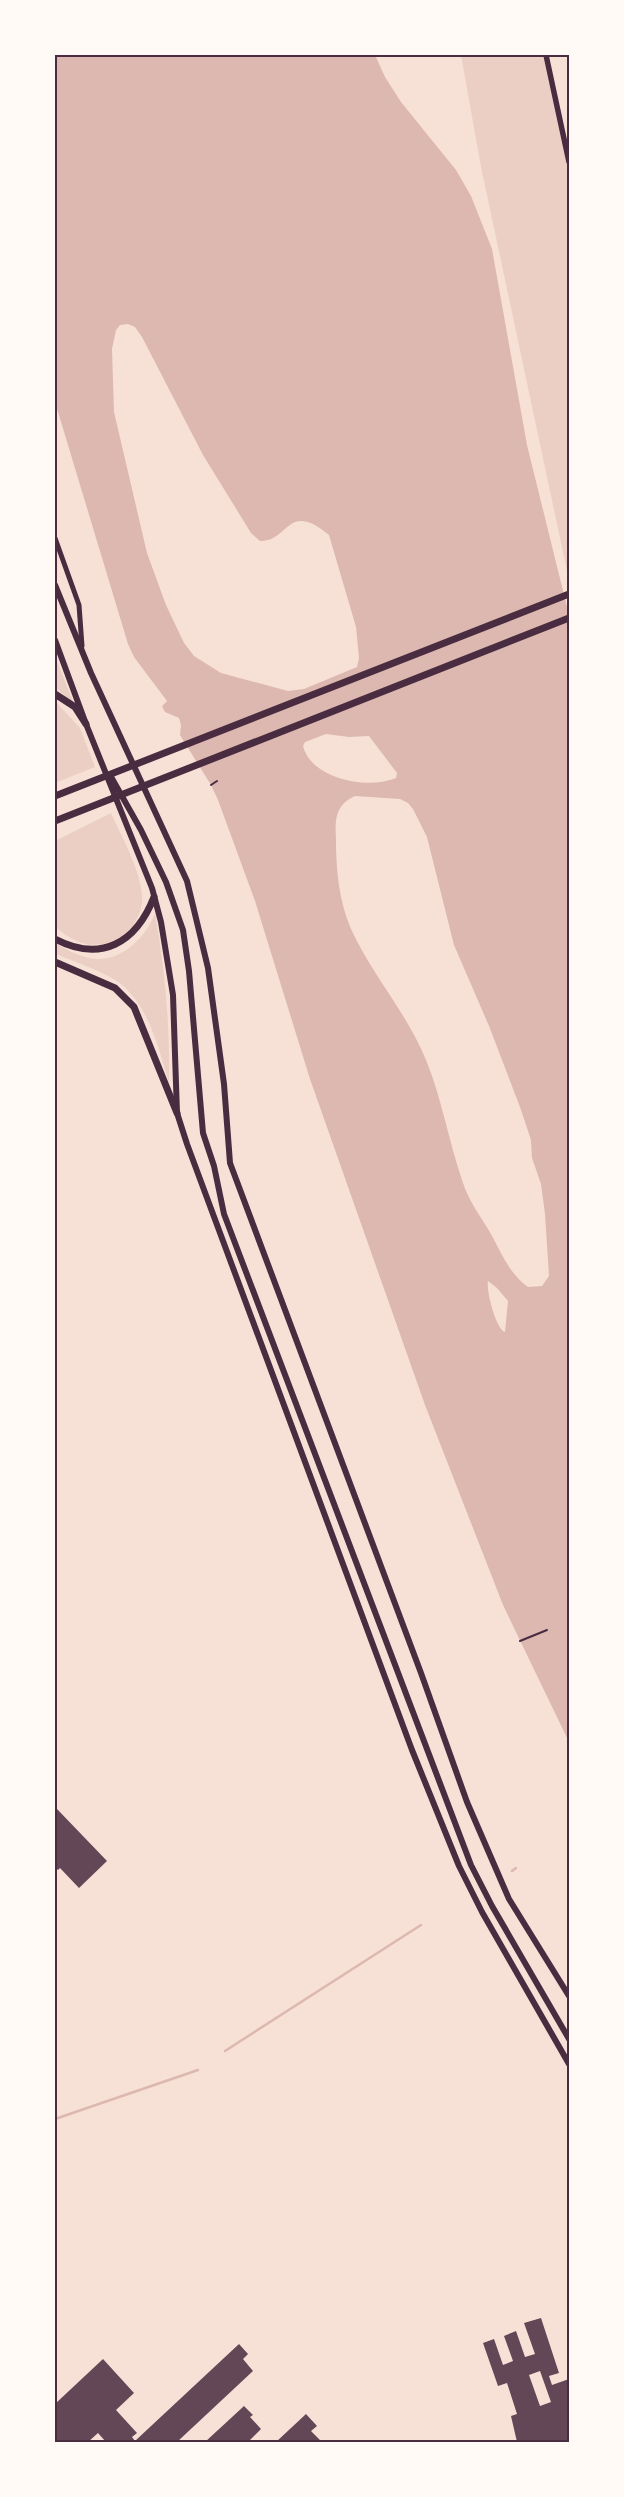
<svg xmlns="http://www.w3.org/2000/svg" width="624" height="2497" font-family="'Noto Serif',serif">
  <rect width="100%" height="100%" fill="#f7e1d7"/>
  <g fill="#ebcfc5">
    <polygon points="461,55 546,55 569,161 567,571 481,167"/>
    <polygon points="55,656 74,704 55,687"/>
    <polygon points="55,701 80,728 95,767 55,783"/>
    <path d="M 111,813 C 122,838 140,868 142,896 C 144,927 111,952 82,943 C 72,940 63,933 55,927 L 55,841 Z"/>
    <path d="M 155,913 C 165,969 170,1024 169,1082 C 158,1048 150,1009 122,985 C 108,973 73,961 55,954 L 55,943 C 67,950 84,959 98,959 C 125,959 147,935 155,913 Z"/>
  </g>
  <path fill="#dcb8b0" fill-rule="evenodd" d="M 55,55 L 375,55 L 385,77 L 401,102 L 456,170 L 471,196 L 492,249 L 527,445 L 569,615 L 569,1742 L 503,1605 L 425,1405 L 310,1079 L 255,901 L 218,800 L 211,785 L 180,735 L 181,725 L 179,718 L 165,712 L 162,706 L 167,701 L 134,657 L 128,644 L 55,402 ZM 128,324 L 135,327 L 142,337 L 203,455 L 251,533 L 260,541 C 289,542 287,500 329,535 L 356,627 L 359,658 L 357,667 L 304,689 L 288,691 L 221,673 L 194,656 L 184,643 L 166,605 L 147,553 L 114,412 L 112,349 L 116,330 L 120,325 ZM 326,734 L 349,737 L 369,736 L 397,773 L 396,778 C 368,790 311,779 303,746 L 305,742 ZM 355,796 L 400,799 L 408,803 L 413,809 L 427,837 L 454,945 L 489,1026 L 520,1107 L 531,1140 L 532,1158 L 541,1184 L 545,1214 L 549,1276 L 542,1286 L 528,1287 C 510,1274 502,1255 492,1236 C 482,1218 469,1202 463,1183 C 449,1143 442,1099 426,1060 C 407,1013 372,975 351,929 C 339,901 336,870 336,840 C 335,820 335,805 355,796 ZM 488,1281 L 497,1288 L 508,1301 L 505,1332 C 496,1329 486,1291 488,1281 Z"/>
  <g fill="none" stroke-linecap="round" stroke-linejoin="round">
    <g stroke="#dcb8b0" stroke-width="2.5">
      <polyline points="512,1871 516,1868"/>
      <polyline points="225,2051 421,1925"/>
      <polyline points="55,2119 198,2070"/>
    </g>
  </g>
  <g fill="#644757" fill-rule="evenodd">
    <polygon points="57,1809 107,1861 79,1888 60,1868 58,1870 55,1867 55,1811"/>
    <path d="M 541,2318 L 559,2373 L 549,2376 L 552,2385 L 569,2379 L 569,2442 L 517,2442 L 511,2416 L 517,2414 L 507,2383 L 498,2386 L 483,2343 L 494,2339 L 503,2365 L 513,2361 L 504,2336 L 516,2331 L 525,2357 L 535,2354 L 524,2323 ZM 540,2371 L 551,2402 L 540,2406 L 529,2375 Z"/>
    <polygon points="239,2344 248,2354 243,2359 253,2371 177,2442 106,2442 98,2433 88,2442 55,2442 55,2404 103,2359 134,2393 116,2410 137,2433 132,2437 135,2441"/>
    <polygon points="244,2406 253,2415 250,2417 261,2429 248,2442 205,2442"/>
    <polygon points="306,2414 317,2426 311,2431 322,2442 276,2442"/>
  </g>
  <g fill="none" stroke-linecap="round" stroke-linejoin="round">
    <g stroke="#4a2c40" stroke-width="2">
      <polyline points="211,785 217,781"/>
      <polyline points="520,1641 547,1630"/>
    </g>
    <polyline stroke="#4a2c40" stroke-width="5" points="55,538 79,605 82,646"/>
    <polyline stroke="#4a2c40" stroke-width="5.5" points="546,55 569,162"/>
    <g stroke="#4a2c40" stroke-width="6">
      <polyline points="55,585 91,673 187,881 208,968 224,1084 230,1163 421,1673 467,1802 509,1899 569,1996"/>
      <polyline points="55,640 86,724 152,888 161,922 173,995 177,1113 187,1144 412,1750 459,1866 482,1912 569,2064"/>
      <polyline points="110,775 141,830 166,882 183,930 189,971 203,1133 214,1166 224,1214 471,1865 492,1906 569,2039"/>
    </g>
    <g stroke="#4a2c40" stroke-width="7">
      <polyline points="55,694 75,707 86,724"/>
      <polyline points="55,796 569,594"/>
      <polyline points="55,821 569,618"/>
      <path d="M 55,939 C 101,963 136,943 154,897"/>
      <polyline points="55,962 115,988 134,1007 177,1113"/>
    </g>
  </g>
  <rect width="624" height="2497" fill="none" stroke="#fffaf5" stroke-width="112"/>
  <rect x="56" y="56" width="512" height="2385" fill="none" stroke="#4a2c40" stroke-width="2"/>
</svg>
